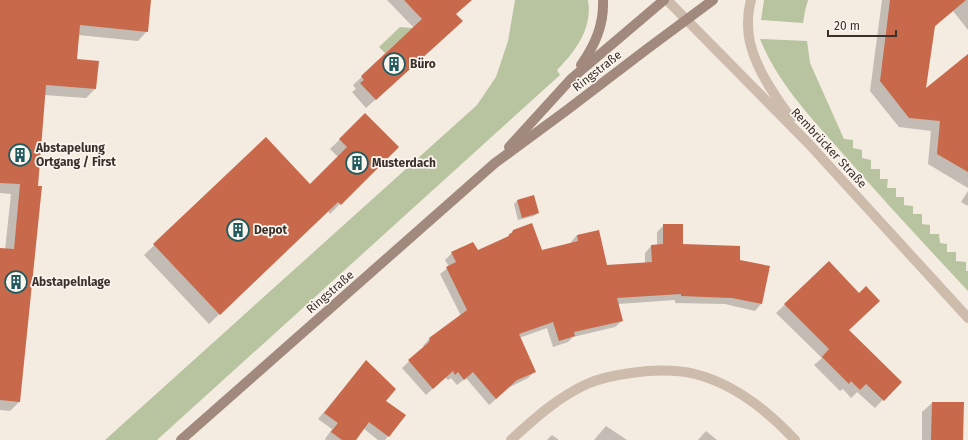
<svg xmlns="http://www.w3.org/2000/svg" width="968" height="440" font-family="'Fira Sans',sans-serif">
  <rect width="100%" height="100%" fill="#f4ebe1"/>
  <g fill="#b8c4a0">
    <path d="M 515,0 L 588,0 C 593,28 575,52 557,70 L 560,75 L 157,440 L 105,440 L 477,105 L 496,77 L 508,41 Z"/>
    <polygon points="764,0 808,0 805,11 803,23 761,20"/>
    <polygon points="400,27 413,28 385,53 379,47"/>
    <path d="M 760,39 L 807,41 L 810,63 L 844,139 L 853,140 L 853,148 L 862,150 L 862,158 L 871,160 L 871,169 L 880,169 L 880,179 L 888,179 L 887,188 L 896,188 L 896,197 L 904,197 L 904,205 L 913,206 L 913,214 L 922,214 L 922,224 L 930,225 L 930,234 L 939,234 L 940,243 L 947,244 L 947,252 L 956,252 L 956,261 L 966,262 L 966,271 L 968,271 L 968,291 C 927,247 885,202 845,156 C 813,120 778,84 760,39 Z"/>
  </g>
  <g fill="#0003">
    <polygon points="0,0 150,0 147,31 138,41 78,35 76,60 95,89 86,98 44,95 19,402 10,411 0,410 0,249 5,250 11,194 0,193"/>
    <polygon points="387,0 458,0 453,30 366,108 352,92 356,89 353,85 414,28"/>
    <polygon points="882,0 968,0 968,30 953,11 934,27 925,90 968,55 968,188 928,164 931,131 899,127 870,91"/>
    <polygon points="365,115 397,147 330,214 328,211 209,324 144,255 266,139 310,185 338,157 330,149"/>
    <polygon points="968,191 968,206 961,202"/>
    <polygon points="533,196 538,213 534,216 518,220 514,204 517,201"/>
    <polygon points="664,225 682,245 738,260 769,267 761,304 755,311 725,304 675,303 675,300 618,304 622,321 615,327 573,337 568,342 553,347 547,328 519,338 534,372 528,378 510,387 489,405 466,378 457,385 451,378 448,380 445,377 426,395 402,368 423,348 424,347 423,346 429,339 461,316 440,274 449,267 445,260 452,253 478,252 507,237 513,231 541,251 571,244 571,242 577,235 606,266 645,263 645,253 651,246 657,246 657,232"/>
    <polygon points="829,263 848,331 900,382 875,408 857,392 851,398 843,389 840,391 814,365 822,358 776,313"/>
    <polygon points="366,362 385,401 404,416 385,440 378,440 363,428 354,440 326,440 325,439 332,429 318,419"/>
    <polygon points="932,403 962,440 922,440 922,412"/>
    <polygon points="606,426 627,440 594,440"/>
    <polygon points="706,431 717,440 698,440"/>
    <polygon points="552,435 559,440 547,440"/>
  </g>
  <g fill="#c8694b">
    <polygon points="0,0 151,0 148,32 80,25 77,59 99,61 96,89 46,85 38,186 42,186 20,402 0,400 0,248 14,249 20,184 0,183"/>
    <polygon points="404,0 472,0 456,14 463,21 376,100 360,83 364,80 361,76 422,19"/>
    <polygon points="890,0 966,0 935,26 926,88 968,54 968,172 937,154 940,121 909,118 880,81"/>
    <polygon points="365,113 399,147 341,205 338,202 220,315 153,244 266,137 310,184 347,147 339,139"/>
    <polygon points="534,195 539,213 522,218 517,200"/>
    <polygon points="532,223 542,250 578,241 577,235 599,230 607,265 652,262 651,245 663,244 663,224 683,224 683,244 740,246 740,260 770,266 762,304 732,298 681,296 681,294 617,298 623,321 574,332 575,336 559,341 553,322 519,334 536,372 517,380 496,399 473,372 464,380 458,372 455,375 453,371 433,389 408,360 428,343 430,340 429,338 467,310 446,267 456,262 451,252 473,242 478,250 509,236 509,234 512,233 513,230"/>
    <polygon points="829,261 859,293 866,286 880,301 849,330 902,382 884,401 866,384 860,390 851,381 849,384 822,357 829,349 784,304"/>
    <polygon points="366,360 396,389 386,401 406,415 389,437 369,422 356,440 342,440 331,432 338,423 324,413"/>
    <polygon points="932,402 964,402 963,440 931,440"/>
  </g>
  <g fill="none" stroke-linecap="round" stroke-linejoin="round">
    <path stroke="#cdbbac" stroke-width="10" d="M 511,440 C 534,419 558,397 587,384 C 600,378 616,375 631,373 C 652,370 674,369 695,374 C 735,384 768,411 795,440"/>
    <g stroke="#cdbbac" stroke-width="10">
      <polyline points="667,0 809,144 968,318"/>
      <path d="M 751,0 C 747,14 747,32 751,46 C 757,70 776,98 791,118"/>
    </g>
    <g stroke="#a18a7d" stroke-width="10">
      <path d="M 581,65 C 595,45 604,25 603,0"/>
      <polyline points="509,147 571,79 664,0"/>
      <polyline points="181,440 495,163 567,110 647,49 713,0"/>
    </g>
  </g>
  <defs>
    <g id="building-ring" transform="scale(1.15)"><circle r="9.5" fill="#fbf5ee" stroke="#1f5a5e" stroke-width="1.5"/><path d="M-4-6H4V6H1V3H-1V6H-4ZM-2.5-4.3h1.7v1.8h-1.7ZM.8-4.3h1.7v1.8H.8ZM-2.5-1h1.7V.8h-1.7ZM.8-1h1.7V.8H.8Z" fill="#1f5a5e"/></g>
  </defs>
  <g fill-rule="evenodd">
    <use href="#building-ring" x="394" y="64"/>
    <use href="#building-ring" x="20" y="155"/>
    <use href="#building-ring" x="357" y="163"/>
    <use href="#building-ring" x="238" y="230"/>
    <use href="#building-ring" x="16" y="282"/>
  </g>
  <g text-anchor="middle" dominant-baseline="central" stroke-width="3.5" stroke-linejoin="round" paint-order="stroke">
    <g font-size="12" font-weight="bold" fill="#3b302b" stroke="#fbf5ee" text-anchor="start">
      <text x="410" y="64">Büro</text>
      <text x="36" y="148">Abstapelung<tspan x="36" dy="14">Ortgang / First</tspan></text>
      <text x="372" y="163">Musterdach</text>
      <text x="254" y="230">Depot</text>
      <text x="32" y="282">Abstapelnlage</text>
    </g>
    <g font-size="12" fill="#3b302b" stroke="#fbf5ee">
      <text transform="translate(597 71) rotate(-38)">Ringstraße</text>
      <text transform="translate(829 148) rotate(47)">Rembrücker Straße</text>
      <text transform="translate(330 292) rotate(-41)">Ringstraße</text>
    </g>
  </g>
  <path d="M828 30v6h68v-6" fill="none" stroke="#3b302b" stroke-width="2"/>
  <text x="834" y="30" font-size="12" fill="#3b302b" stroke="#fbf5ee" stroke-width="3" paint-order="stroke">20 m</text>
</svg>
